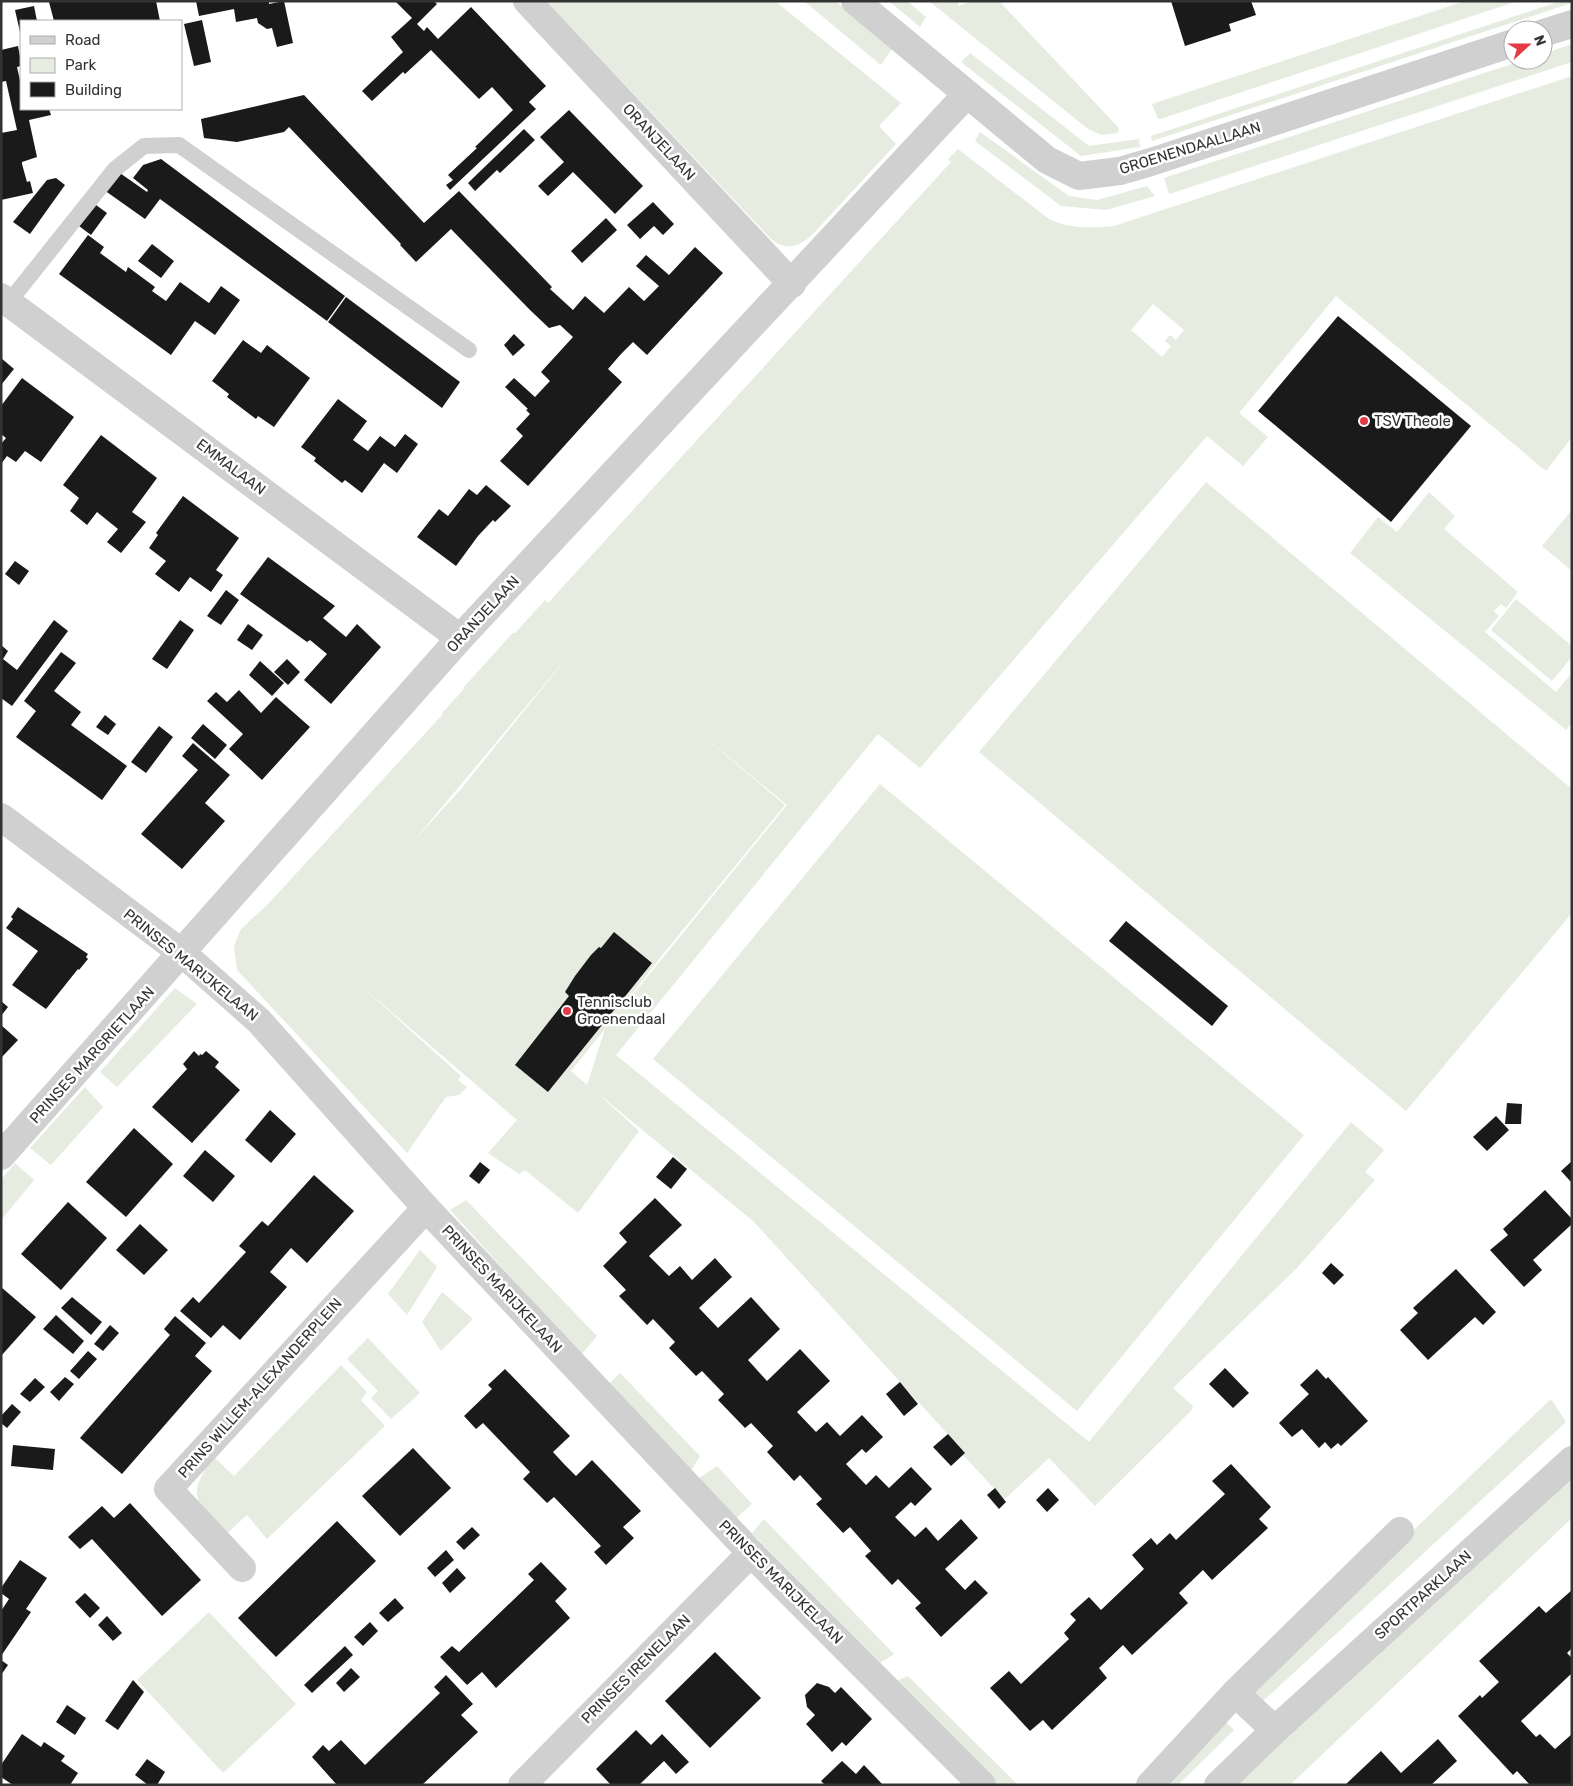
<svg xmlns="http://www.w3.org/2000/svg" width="1573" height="1786" font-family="Rubik,sans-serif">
  <rect width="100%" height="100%" fill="#fff"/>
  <g fill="#e6ecdf" fill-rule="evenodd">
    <path d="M 546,1 L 775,1 L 901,103 L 879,126 L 896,144 L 812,235 C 799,247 786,251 771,239 Z"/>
    <polygon points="804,1 835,1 893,47 881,65"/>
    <polygon points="889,1 907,1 926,17 920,27"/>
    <polygon points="929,1 957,1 959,6 971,1 999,1 1118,127 1119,130 1117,133 1101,135 1088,129"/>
    <polygon points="1465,1 1518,1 1160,119 1158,119 1152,104"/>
    <polygon points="1561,1 1572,1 1572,3 1152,141 1151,136"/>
    <polygon points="1572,44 1572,62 1169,194 1164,178 1524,60 1543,60 1543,54"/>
    <polygon points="970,53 1089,146 1139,139 1140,147 1081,156 961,62"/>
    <path d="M 1572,76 L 1572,437 L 1546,471 L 1336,296 L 1239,413 L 1268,437 L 1243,466 L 1207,436 L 920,768 L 878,734 L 616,1055 L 1089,1442 L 1351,1122 L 1384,1150 L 1365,1172 L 1375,1180 L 1296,1269 L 1173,1388 L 1193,1406 L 1191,1411 L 1095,1506 L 1049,1458 L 1007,1497 L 1004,1499 L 963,1455 L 965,1453 L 753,1221 L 595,1091 L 639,1131 L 578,1213 L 525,1170 L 519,1174 L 488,1153 L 517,1120 L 359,984 L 461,1076 L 458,1080 L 467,1087 L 459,1095 L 446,1097 L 407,1153 L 237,970 L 234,946 L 241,929 L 269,903 L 443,714 L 442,713 L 464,689 L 463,688 L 511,635 L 513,633 L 515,633 L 545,600 L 548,603 L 951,162 L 948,159 L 958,149 L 1049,219 C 1069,229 1091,228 1114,226 ZM 1153,304 L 1184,330 L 1176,340 L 1170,335 L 1165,341 L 1171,346 L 1162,357 L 1131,330 ZM 574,649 L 461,789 L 412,843 ZM 690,725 L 787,805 L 609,1024 L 663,954 L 785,805 ZM 605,1029 L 587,1085 L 571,1071 Z"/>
    <polygon points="980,132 1069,196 1097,200 1147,186 1155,196 1106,210 1061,206 975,141"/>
    <polygon points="1206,482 1572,789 1572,913 1406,1111 979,752"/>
    <polygon points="1429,492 1455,516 1444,529 1518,592 1506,608 1501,604 1494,611 1499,616 1485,632 1556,692 1570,675 1572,676 1572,723 1566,730 1350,553 1378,517 1397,532"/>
    <polygon points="1572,510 1572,571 1542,546"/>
    <polygon points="1516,599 1572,646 1572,657 1552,681 1491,630"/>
    <polygon points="880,784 1304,1135 1077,1411 653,1059"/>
    <polygon points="175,988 197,1004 117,1087 100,1072"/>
    <polygon points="85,1087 103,1107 51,1165 30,1148"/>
    <polygon points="15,1163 34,1180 1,1220 1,1180"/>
    <polygon points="466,1200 597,1336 581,1355 450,1210"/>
    <polygon points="420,1250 437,1267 407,1315 388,1294"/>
    <polygon points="442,1292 473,1319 441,1351 422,1322"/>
    <polygon points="368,1338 420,1393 391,1419 371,1398 378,1391 347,1359"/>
    <path d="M 341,1365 L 367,1392 L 361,1400 L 385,1426 L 267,1539 L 247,1515 L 225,1535 C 197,1501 184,1497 214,1457 L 234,1476 Z"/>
    <polygon points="620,1373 700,1456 690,1472 610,1383"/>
    <polygon points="1551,1399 1566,1422 1261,1703 1246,1690"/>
    <polygon points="717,1466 752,1504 734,1520 698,1479"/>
    <polygon points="1572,1471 1572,1518 1290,1785 1231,1785"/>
    <polygon points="764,1519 894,1654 880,1663 752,1533"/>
    <polygon points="209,1612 296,1704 223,1773 137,1680"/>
    <polygon points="908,1676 1018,1785 995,1785 894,1682"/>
    <polygon points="1219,1715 1234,1730 1178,1785 1155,1785"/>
  </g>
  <g fill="#1a1a1a">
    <polygon points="54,1 156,1 160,21 54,21 49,2"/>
    <polygon points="196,1 269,1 269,4 284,1 293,43 277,47 272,28 267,29 258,23 257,18 236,22 234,9 199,16"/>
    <polygon points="395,1 434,1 437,4 417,24 424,31 427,27 438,39 471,7 546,86 529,102 536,109 450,190 446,185 453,180 448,175 477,148 475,147 513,110 492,87 479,99 431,50 405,74 403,72 372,101 362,91 403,52 391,37 412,18"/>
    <polygon points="1171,1 1251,1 1256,15 1229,24 1231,31 1185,46"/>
    <polygon points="34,6 37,21 21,21 20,32 15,10"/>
    <polygon points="202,20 211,62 194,66 184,24"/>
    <polygon points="18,46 21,62 21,66 17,67 21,85 21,109 49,109 51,115 29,120 37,157 22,162 22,164 27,182 30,181 33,193 1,200 1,133 17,130 6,81 1,82 1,50"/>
    <polygon points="304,95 424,223 459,191 552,287 550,289 573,310 585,296 604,313 629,287 644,301 659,286 636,266 646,255 669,275 695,247 723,273 647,355 633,342 621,354 608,369 622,382 528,486 500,461 523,436 516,429 530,414 526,410 528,409 505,387 514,378 535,397 550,381 541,372 573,337 560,325 549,328 530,310 451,229 416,262 400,245 401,244 289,127 284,132 237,142 204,138 201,119"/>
    <polygon points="569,110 643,186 615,214 573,172 548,196 538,186 564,162 540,137"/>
    <polygon points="524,129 535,140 500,173 497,170 475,191 468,183"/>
    <polygon points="161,159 345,296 327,321 160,199 145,219 104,190 117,171 147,192 148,190 133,178 143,165"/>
    <polygon points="56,178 65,185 30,234 13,222 47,180"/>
    <polygon points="653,202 674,224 663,235 654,226 640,239 627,225"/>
    <polygon points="96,205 107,213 91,235 79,226"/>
    <polygon points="606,218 617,230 582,263 571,251"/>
    <polygon points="88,235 104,247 100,253 126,272 128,267 155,287 152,291 166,301 180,282 209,303 221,286 240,300 215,335 195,321 171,355 59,274"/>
    <polygon points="152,244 174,261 161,278 138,261"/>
    <polygon points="346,297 460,382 442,408 328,322"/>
    <polygon points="1338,316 1471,426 1391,522 1258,411"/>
    <polygon points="514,334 525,345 513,356 504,345"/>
    <polygon points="243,340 261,353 267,345 310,378 274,427 258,416 256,419 227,397 229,394 212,381"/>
    <polygon points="1,358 14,369 1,385"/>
    <polygon points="22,378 74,417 41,462 25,451 16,462 7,456 1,464 1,444 6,438 1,434 1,406"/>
    <polygon points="338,399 367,421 353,440 368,451 380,436 395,447 405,434 418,444 397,473 384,463 362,493 345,480 342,483 314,461 316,458 301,447"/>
    <polygon points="101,435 157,478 132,512 146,522 121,553 107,542 118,529 97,512 87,525 81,520 70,511 79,498 63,485"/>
    <polygon points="486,485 511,506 495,522 493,520 478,536 456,566 417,537 439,509 448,516 469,489 477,495"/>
    <polygon points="183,496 239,538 216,570 223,575 211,592 190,577 179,592 155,574 166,561 149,548 158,535 156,533"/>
    <polygon points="268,557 335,606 323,618 346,637 357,624 381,647 331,704 304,680 327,654 310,640 307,642 240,594"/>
    <polygon points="15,561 29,571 19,585 5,574"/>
    <polygon points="226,590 239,600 221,625 207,616"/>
    <polygon points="54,620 68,631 12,706 1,698 1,645 8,651 3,659 17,670"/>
    <polygon points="180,620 194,630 167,669 152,659"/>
    <polygon points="248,624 263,635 252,650 237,640"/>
    <polygon points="61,652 76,663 54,691 81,712 71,725 127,766 102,800 16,737 36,711 24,701"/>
    <polygon points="287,659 300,672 288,685 274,672"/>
    <polygon points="260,661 284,683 272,696 249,675"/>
    <polygon points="239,690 261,713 276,697 310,727 262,780 229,749 243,734 207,701 216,692 227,702"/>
    <polygon points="105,715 116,724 108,735 96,727"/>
    <polygon points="203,724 227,745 215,759 191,738"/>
    <polygon points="159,726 173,737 146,773 131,762"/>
    <polygon points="193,743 230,775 205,803 225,821 182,869 141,834 198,770 182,756"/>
    <polygon points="18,907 88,954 86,957 88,959 79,970 78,969 46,1009 12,985 38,951 6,928 13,919 11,917"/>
    <polygon points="1126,921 1228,1006 1212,1026 1109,941"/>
    <polygon points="614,932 652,963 548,1092 515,1065 569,996 565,992 575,976 591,955 599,947 601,948"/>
    <polygon points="1,1001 8,1007 1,1016"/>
    <polygon points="1,1025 18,1040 1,1058"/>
    <polygon points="194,1051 199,1056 200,1054 202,1055 206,1051 219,1062 215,1067 240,1090 192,1143 152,1107 187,1069 183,1064"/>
    <polygon points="1507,1103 1522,1104 1521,1124 1505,1124"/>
    <polygon points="270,1110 296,1134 271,1163 245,1140"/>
    <polygon points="1496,1116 1509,1130 1487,1151 1473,1137"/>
    <polygon points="134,1128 173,1164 126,1217 86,1182"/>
    <polygon points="205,1150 235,1176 213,1202 183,1176"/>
    <polygon points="673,1157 687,1169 671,1189 656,1177"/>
    <polygon points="1572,1161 1572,1183 1561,1171"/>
    <polygon points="480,1162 490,1170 479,1184 469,1176"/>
    <polygon points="314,1175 354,1211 307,1263 291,1248 270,1272 287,1287 240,1340 223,1325 211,1338 180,1311 193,1297 199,1303 246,1252 239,1246 250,1234 262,1221 268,1226"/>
    <polygon points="1545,1190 1572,1219 1572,1224 1533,1260 1542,1270 1524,1287 1490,1250 1508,1235 1503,1229"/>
    <polygon points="655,1198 682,1225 649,1256 669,1276 680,1266 692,1280 715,1258 732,1277 699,1308 718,1328 751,1297 780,1329 748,1360 767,1381 800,1349 830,1381 797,1412 816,1432 827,1422 840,1436 862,1415 883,1437 866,1453 862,1449 846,1464 866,1485 876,1475 889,1488 911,1467 932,1489 915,1506 911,1502 895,1517 915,1537 926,1527 938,1541 961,1519 978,1538 945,1569 965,1590 975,1580 988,1593 941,1637 915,1608 921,1603 898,1579 892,1585 865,1556 871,1551 850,1527 843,1533 816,1504 822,1499 800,1475 794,1481 767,1452 773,1446 751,1423 745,1428 718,1400 724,1394 702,1371 696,1376 669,1348 675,1342 653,1319 647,1325 619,1296 626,1290 603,1266 627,1242 619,1233"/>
    <polygon points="68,1202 107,1238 61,1290 21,1254"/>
    <polygon points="140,1224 168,1250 144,1275 116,1250"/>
    <polygon points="1331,1263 1344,1275 1334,1285 1322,1273"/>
    <polygon points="1456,1269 1496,1312 1483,1325 1475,1317 1428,1360 1400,1330 1418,1313 1413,1308"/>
    <polygon points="1,1287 36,1317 1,1356"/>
    <polygon points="72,1297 102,1322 91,1335 61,1308"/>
    <polygon points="56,1315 84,1341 73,1354 43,1329"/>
    <polygon points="175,1316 206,1343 195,1356 212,1371 122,1474 80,1438 170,1335 164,1329"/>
    <polygon points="110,1325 119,1333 103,1351 94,1344"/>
    <polygon points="88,1351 97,1359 79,1379 70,1371"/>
    <polygon points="1225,1368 1249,1393 1233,1408 1209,1384"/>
    <polygon points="505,1369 570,1436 553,1452 564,1464 576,1476 592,1460 641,1511 623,1527 634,1538 606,1565 594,1552 601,1546 554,1497 547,1503 523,1479 530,1472 507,1448 483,1423 476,1429 464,1416 492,1389 488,1385"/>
    <polygon points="1317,1369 1326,1379 1328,1377 1368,1421 1341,1446 1338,1443 1331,1449 1325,1442 1319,1448 1302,1429 1292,1437 1279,1423 1309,1394 1300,1385"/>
    <polygon points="65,1377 74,1384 59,1401 50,1392"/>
    <polygon points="35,1378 45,1387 30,1402 20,1394"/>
    <polygon points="900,1382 918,1404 904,1416 886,1394"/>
    <polygon points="12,1404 21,1412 7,1428 1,1423 1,1416"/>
    <polygon points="948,1434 965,1453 951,1466 933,1447"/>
    <polygon points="13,1445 55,1449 53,1470 11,1466"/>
    <polygon points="413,1448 451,1488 400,1536 362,1496"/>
    <polygon points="1231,1464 1271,1507 1259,1519 1268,1528 1212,1580 1203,1570 1179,1593 1188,1603 1132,1655 1123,1645 1099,1668 1107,1678 1052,1730 1043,1720 1030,1731 990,1688 1009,1671 1021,1684 1069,1639 1064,1633 1076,1620 1070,1614 1089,1597 1101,1610 1144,1569 1132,1555 1151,1538 1157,1545 1170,1533 1176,1540 1225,1494 1212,1481"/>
    <polygon points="995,1488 1006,1502 999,1509 987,1495"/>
    <polygon points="1048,1488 1059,1500 1047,1512 1036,1500"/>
    <polygon points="130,1503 201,1580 162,1616 92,1539 80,1549 68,1537 102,1506 114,1518"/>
    <polygon points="337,1521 376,1561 276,1657 238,1618"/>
    <polygon points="472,1527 480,1535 464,1550 456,1542"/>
    <polygon points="446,1550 454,1560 435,1577 427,1568"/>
    <polygon points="20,1560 47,1578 26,1609 31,1612 1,1656 1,1611 9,1599 1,1593 1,1588"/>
    <polygon points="541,1562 567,1589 555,1601 570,1618 496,1688 482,1672 467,1685 440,1657 452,1646 459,1652 534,1580 528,1574"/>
    <polygon points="457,1568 466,1578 450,1593 442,1583"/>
    <polygon points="1572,1590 1572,1648 1567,1653 1572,1658 1572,1673 1521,1721 1536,1737 1540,1734 1555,1749 1572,1734 1572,1785 1530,1785 1517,1771 1513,1775 1458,1716 1480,1695 1482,1698 1499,1682 1479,1661 1539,1606 1546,1613"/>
    <polygon points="85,1593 100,1608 90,1618 75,1602"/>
    <polygon points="395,1598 404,1608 388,1622 379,1613"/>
    <polygon points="107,1616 122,1633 113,1641 98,1625"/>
    <polygon points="370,1622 378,1631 363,1646 354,1637"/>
    <polygon points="345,1646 353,1655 312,1693 304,1685"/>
    <polygon points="715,1652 761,1698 710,1748 665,1701"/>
    <polygon points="1,1660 8,1665 1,1675"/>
    <polygon points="351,1668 360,1677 344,1692 336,1683"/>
    <polygon points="446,1675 473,1704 461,1715 478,1732 422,1785 337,1785 312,1757 323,1745 329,1751 341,1740 365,1765 440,1693 434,1687"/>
    <polygon points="133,1680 144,1692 118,1730 105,1721"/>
    <polygon points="817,1683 829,1687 835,1693 841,1687 872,1719 846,1746 842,1742 832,1752 806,1724 815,1715 807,1707 805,1695"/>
    <polygon points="67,1705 86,1718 75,1735 56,1722"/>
    <polygon points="636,1730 651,1745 662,1734 689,1762 676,1774 664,1761 639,1785 611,1785 596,1769"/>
    <polygon points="22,1734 41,1747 44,1742 65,1756 61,1761 78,1773 70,1785 13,1785 1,1777 1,1765"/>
    <polygon points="1438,1739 1457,1761 1431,1785 1345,1785 1381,1751 1401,1773"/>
    <polygon points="147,1759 165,1772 157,1785 148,1785 135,1775"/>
    <polygon points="842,1761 856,1774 864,1765 883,1785 825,1785 821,1781"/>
  </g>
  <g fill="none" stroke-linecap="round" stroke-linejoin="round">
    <polyline stroke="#d0d0d0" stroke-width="16" points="9,302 115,169 144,146 179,145 469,350"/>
    <g stroke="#d0d0d0" stroke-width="28">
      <polyline points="527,1 792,284"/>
      <polyline points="855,1 1047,160 1079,176 1120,171 1151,162 1513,43"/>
      <polyline points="1543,33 1572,24"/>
      <polyline points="1,297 460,638"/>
      <polyline points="1,817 182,953 259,1021 426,1208 751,1553 982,1785"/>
      <polyline points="1,1156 460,638 967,94"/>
      <polyline points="242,1568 168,1489 426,1208"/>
      <polyline points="1235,1693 1275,1730"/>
      <polyline points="522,1785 751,1553"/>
      <polyline points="1150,1785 1235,1693 1400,1531"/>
      <polyline points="1218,1785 1275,1730 1572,1460"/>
    </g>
  </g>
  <g fill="#e63946" stroke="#fff" stroke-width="2">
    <circle cx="1364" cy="421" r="5"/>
    <circle cx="567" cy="1011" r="5"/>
  </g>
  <g text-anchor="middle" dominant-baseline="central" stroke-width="5" stroke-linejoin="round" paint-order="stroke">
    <g font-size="15" fill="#333" stroke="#fff">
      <text transform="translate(659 142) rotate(47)">ORANJELAAN</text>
      <text transform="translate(1190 148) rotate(-17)">GROENENDAALLAAN</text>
      <text transform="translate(231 467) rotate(37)">EMMALAAN</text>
      <text transform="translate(483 614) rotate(-47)">ORANJELAAN</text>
      <text transform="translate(191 965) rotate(39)">PRINSES MARIJKELAAN</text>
      <text transform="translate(92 1055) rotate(-48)">PRINSES MARGRIETLAAN</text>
      <text transform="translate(502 1289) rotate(47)">PRINSES MARIJKELAAN</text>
      <text transform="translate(260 1388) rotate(-48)">PRINS WILLEM-ALEXANDERPLEIN</text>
      <text transform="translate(781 1582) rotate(45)">PRINSES MARIJKELAAN</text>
      <text transform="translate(1423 1595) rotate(-42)">SPORTPARKLAAN</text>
      <text transform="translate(636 1669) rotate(-45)">PRINSES IRENELAAN</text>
    </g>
    <g font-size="15" fill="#333" stroke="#fff" text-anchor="start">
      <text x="1374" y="421">TSV Theole</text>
      <text x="577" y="1002">Tennisclub<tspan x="577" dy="17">Groenendaal</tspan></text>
    </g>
  </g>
  <rect width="1573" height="1786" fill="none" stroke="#333333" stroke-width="5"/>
  <rect x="20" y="20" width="162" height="90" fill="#ffffff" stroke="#adadad"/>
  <rect x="30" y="36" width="25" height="8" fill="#d0d0d0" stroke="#adadad"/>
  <text x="65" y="45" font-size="15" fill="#333333">Road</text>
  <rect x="30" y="58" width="25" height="15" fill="#e6ecdf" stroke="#adadad"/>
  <text x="65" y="70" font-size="15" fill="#333333">Park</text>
  <rect x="30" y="82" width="25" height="15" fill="#1a1a1a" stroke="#adadad"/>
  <text x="65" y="95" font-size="15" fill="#333333">Building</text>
  <g transform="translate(1528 45) rotate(69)"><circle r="24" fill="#ffffff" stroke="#adadad"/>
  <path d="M0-4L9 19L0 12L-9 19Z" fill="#e63946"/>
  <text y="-8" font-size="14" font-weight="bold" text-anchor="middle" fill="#333333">N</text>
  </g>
</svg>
